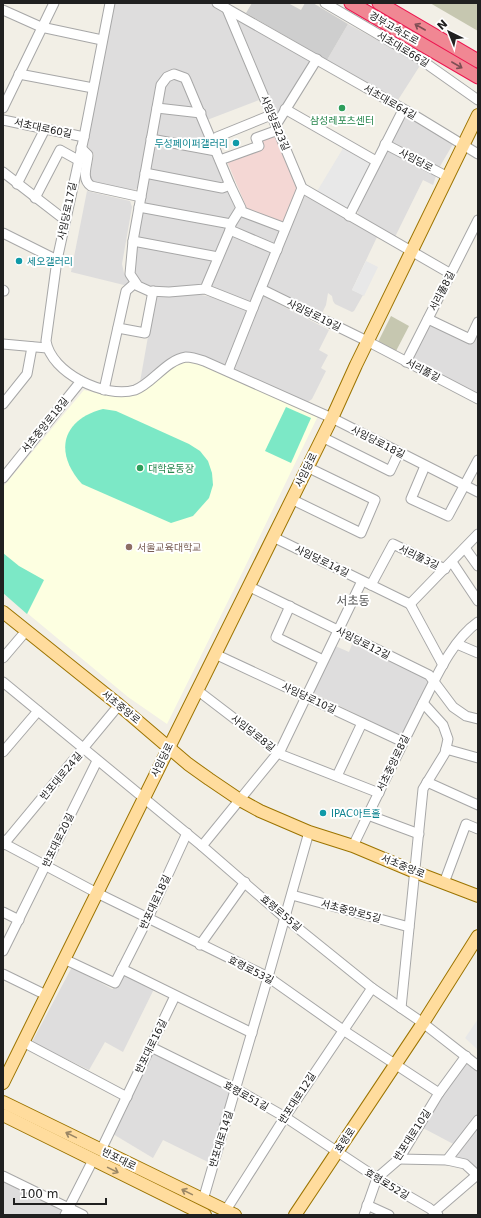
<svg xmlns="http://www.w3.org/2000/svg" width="481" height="1218" font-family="'DejaVu Sans','Noto Sans KR',sans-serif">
  <rect width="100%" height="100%" fill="#f2efe6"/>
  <g fill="#dedddd">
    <polygon points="115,3 209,3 219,8 223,13 226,19 259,100 207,120 191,78 184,73 167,72 163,74 158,82 139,186 135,190 94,184 89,178 94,154 86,144 106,40"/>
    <polygon points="237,19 308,58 310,64 279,114 276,114"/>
    <polygon points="348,24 421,64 398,100 327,60"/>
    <polygon points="172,77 181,78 195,110 162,106 167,82"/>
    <polygon points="160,110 199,116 212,149 156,138"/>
    <polygon points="404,114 453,144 439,168 392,145 391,141"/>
    <polygon points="154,142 212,152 227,181 223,186 149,172"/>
    <polygon points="392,150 435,172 436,176 433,185 423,180 395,237 359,216 357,210 386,152"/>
    <polygon points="148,175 229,188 237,208 230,220 142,205"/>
    <polygon points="87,191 130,201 132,207 122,264 124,273 131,284 128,286 71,272"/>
    <polygon points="305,195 377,237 352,290 363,295 354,311 352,312 335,304 333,301 332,296 328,293 326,305 322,313 273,293 266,287"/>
    <polygon points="142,210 229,228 216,253 137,239"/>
    <polygon points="243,215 280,231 275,246 234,227 239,216"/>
    <polygon points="234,235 274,251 252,301 247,303 210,288 231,236"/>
    <polygon points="136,242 216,258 205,286 156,288 142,283 134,274"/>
    <polygon points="192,293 211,297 245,310 247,314 226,364 221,366 172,358 140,382 155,297 168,297"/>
    <polygon points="263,296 329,330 319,350 328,355 321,368 326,371 312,399 308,402 233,370"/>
    <polygon points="428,323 469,341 478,329 478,396 410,362"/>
    <polygon points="353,642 428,678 429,681 404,732 399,735 315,694 311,689 333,645 349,652"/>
    <polygon points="72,967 112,989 119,987 125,974 154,989 123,1052 105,1042 89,1070 32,1042"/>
    <polygon points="153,1052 232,1093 210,1163 163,1140 153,1158 113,1134"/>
    <polygon points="464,1062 478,1072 478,1174 451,1158 459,1147 423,1128 443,1092"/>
    <polygon points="3,1180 63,1210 60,1215 3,1215"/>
  </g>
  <polygon fill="#f4d7d4" points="274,132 297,189 284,222 280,224 248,211 226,159 262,145 259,139"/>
  <polygon fill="#fdffe1" points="193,361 318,416 244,569 167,724 128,697 3,593 3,487 84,390 105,395 127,395 180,362"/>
  <polygon fill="#cecece" points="252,3 288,3 301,10 305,3 313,3 348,24 327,60 246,13"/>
  <g fill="#c6c7b0">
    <polygon points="430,3 478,3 478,31"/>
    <polygon points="391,316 409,326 395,353 377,344"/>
  </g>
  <g fill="#7ce8c6">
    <polygon points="286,407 311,418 291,463 265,451"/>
    <path d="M 103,409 L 116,411 L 189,444 L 200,451 L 208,461 L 212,473 L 213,485 L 209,498 L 193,516 L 171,523 L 82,484 C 54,453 61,420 103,409 Z"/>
    <polygon points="3,553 19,566 44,580 27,614 3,593"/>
  </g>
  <g fill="#e8e8e8">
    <polygon points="342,145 372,163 348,211 316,193 342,150"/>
    <polygon points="366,261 378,267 364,296 352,290"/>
    <polygon points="478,1019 478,1050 465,1038"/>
  </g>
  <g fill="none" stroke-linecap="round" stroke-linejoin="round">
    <g stroke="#a7a7a7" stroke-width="11">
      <g id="minor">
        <path d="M 110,3 L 84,137 L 57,260 L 46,341 C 51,373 105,399 135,390 C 152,384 166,360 186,357 C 191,357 198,359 204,361 L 332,418 L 478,492"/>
        <polyline points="217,3 414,115 478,154"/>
        <polyline points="325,3 417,57 478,100"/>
        <polyline points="227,9 302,188 451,274"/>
        <polyline points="3,10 41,27 102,40"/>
        <polyline points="19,74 93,88"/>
        <polyline points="3,108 54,3"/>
        <polyline points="157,108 201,113"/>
        <polyline points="285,109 376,161"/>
        <polyline points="3,120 84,137"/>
        <polyline points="276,125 317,59"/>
        <polyline points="217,137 271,115"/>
        <polyline points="151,139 216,151"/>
        <polyline points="385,144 448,177"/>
        <path d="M 81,148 L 88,155 C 87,166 81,179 91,186 L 141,197"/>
        <polyline points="220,160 259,146 256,138 278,130"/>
        <polyline points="3,172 65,220"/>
        <polyline points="145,173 222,188 230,185"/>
        <polyline points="17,184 45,129"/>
        <polyline points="35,198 60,150 78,160"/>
        <polyline points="139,207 231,224"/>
        <polyline points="240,211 285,228"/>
        <polyline points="349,216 403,110"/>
        <polyline points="230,230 277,250"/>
        <polyline points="3,233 57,260"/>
        <polyline points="133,241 218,257"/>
        <polyline points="205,289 230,230 231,224 241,208 230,185 186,80 185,78 174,74 167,77 161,85 133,241 130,274 138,286 149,291 169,292 205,289 253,308"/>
        <polyline points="261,289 367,341 478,399"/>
        <polyline points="3,290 4,291"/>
        <polyline points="428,319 470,339 478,322"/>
        <polyline points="118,328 145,333 153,291"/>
        <polyline points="3,344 47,348"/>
        <polyline points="406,362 478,220"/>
        <polyline points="228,371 253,308 302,188"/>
        <polyline points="104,390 126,291 135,283"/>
        <polyline points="3,404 27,374 32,347"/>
        <polyline points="322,437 390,471 399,452"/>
        <polyline points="425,466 411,499 448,516 478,460"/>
        <polyline points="3,478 81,381"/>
        <polyline points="291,499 361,533 375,500 307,467"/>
        <polyline points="273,537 410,604"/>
        <polyline points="465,548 478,566"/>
        <polyline points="452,562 478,601"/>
        <polyline points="371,585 393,544 445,569"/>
        <polyline points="248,586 429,675 453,707 466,716 478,719"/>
        <polyline points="410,604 478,534"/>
        <polyline points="410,604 443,665"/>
        <polyline points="290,606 276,637 323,660"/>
        <polyline points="457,644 478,653"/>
        <polyline points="215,654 403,742"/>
        <polyline points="3,658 26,631"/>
        <polyline points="3,682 202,846 284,917 372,988 423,1023 478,1066"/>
        <polyline points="197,690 282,755 379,793"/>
        <polyline points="446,749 478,758"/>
        <polyline points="3,752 38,711"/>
        <polyline points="337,776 362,723"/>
        <polyline points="427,782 478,805"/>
        <polyline points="368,815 419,834"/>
        <polyline points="3,840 5,844 97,893 268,977 343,1030 439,1093"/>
        <polyline points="3,845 119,705"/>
        <polyline points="202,846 281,749 362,581"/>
        <path d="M 353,846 C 375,800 397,755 420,709 C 435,680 451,641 478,622"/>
        <polyline points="444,883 466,824 478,829"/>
        <polyline points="292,895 409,927"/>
        <polyline points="3,912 19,920"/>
        <polyline points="200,945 245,882"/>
        <polyline points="3,951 97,761"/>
        <polyline points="64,959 115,983 148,918 187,833"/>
        <polyline points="122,969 252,1033"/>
        <polyline points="3,974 46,995"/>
        <polyline points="401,1008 423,789 445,753 448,739 443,725 423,703"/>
        <polyline points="23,1042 127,1097"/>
        <polyline points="151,1047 236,1089 285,1117 377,1178 429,1208 438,1215"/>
        <polyline points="101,1150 175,996"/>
        <polyline points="399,1159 447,1160 465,1164 478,1176"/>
        <polyline points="447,1160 478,1120"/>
        <polyline points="3,1176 83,1215"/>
        <polyline points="203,1200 268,977 309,832"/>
        <polyline points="367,1205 389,1215"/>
        <polyline points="226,1210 285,1117 372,988"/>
        <polyline points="434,1212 477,1175"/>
        <polyline points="65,1215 93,1160"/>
        <polyline points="364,1215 377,1178 399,1159 439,1093 466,1056"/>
      </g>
    </g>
    <g stroke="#9c7400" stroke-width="14">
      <g id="major">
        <polyline points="3,612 119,705 188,764 209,779 240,800 260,811 309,832 353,846 415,872 478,896"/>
        <polyline points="3,1083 332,418 356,365 478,115"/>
        <polyline points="3,1102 235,1215"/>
        <polyline points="3,1115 205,1215"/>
        <polyline points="295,1215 423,1023 478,936"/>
      </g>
    </g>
    <g stroke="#ed1650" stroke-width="15">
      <g id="highway">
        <polyline points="351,3 478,77"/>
        <polyline points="379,3 478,61"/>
      </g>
    </g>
    <use href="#minor" stroke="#fff" stroke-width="9"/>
    <use href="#major" stroke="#ffdc9d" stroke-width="12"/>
    <use href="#highway" stroke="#f08793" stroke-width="13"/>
  </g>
  <defs><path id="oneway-shaft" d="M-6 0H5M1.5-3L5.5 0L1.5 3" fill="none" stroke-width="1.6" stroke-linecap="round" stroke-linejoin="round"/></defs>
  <g stroke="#7e4e54">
    <use href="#oneway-shaft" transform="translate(420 27) rotate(-150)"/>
    <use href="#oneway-shaft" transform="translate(457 65) rotate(30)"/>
  </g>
  <g stroke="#9b8765">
    <use href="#oneway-shaft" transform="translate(71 1135) rotate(-154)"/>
    <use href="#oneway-shaft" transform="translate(113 1170) rotate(26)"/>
    <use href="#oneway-shaft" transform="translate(187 1192) rotate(-154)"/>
  </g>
  <g fill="#2e9e5b" stroke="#fff" stroke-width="1.5">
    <circle cx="342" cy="108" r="4"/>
    <circle cx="140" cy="468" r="4"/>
  </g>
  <g fill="#0f9aa8" stroke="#fff" stroke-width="1.5">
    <circle cx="236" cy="143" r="4"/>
    <circle cx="19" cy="261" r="4"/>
    <circle cx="323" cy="813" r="4"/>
  </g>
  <circle fill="#8d6e63" stroke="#fff" stroke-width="1.5" cx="129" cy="547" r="4"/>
  <g text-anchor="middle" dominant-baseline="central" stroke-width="4" stroke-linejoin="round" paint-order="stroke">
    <g font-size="10" fill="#202020" stroke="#fff">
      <text transform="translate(394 28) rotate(30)">경부고속도로</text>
      <text transform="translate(403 49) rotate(31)">서초대로66길</text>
      <text transform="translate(390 102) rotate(30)">서초대로64길</text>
      <text transform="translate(275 123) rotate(67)">사임당로23길</text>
      <text transform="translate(43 128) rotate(12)">서초대로60길</text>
      <text transform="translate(416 160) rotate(28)">사임당로</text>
      <text transform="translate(67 211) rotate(-78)">사임당로17길</text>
      <text transform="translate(442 291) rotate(-63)">서리풀8길</text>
      <text transform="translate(314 315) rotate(26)">사임당로19길</text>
      <text transform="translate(423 370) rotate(28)">서리풀길</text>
      <text transform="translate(45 425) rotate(-51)">서초중앙로18길</text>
      <text transform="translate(378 442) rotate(27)">사임당로18길</text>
      <text transform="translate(306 470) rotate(-64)">사임당로</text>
      <text transform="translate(419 557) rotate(26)">서리풀3길</text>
      <text transform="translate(322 561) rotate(26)">사임당로14길</text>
      <text transform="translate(363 643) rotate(27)">사임당로12길</text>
      <text transform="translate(309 698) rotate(25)">사임당로10길</text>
      <text transform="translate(121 707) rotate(39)">서초중앙로</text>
      <text transform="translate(253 733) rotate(38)">사임당로8길</text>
      <text transform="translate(162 760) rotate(-64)">사임당로</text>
      <text transform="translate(393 763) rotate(-64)">서초중앙로8길</text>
      <text transform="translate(61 776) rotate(-50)">반포대로24길</text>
      <text transform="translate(58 840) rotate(-64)">반포대로20길</text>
      <text transform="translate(403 866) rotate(22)">서초중앙로</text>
      <text transform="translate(155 902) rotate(-65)">반포대로18길</text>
      <text transform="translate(351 911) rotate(15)">서초중앙로5길</text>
      <text transform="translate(281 913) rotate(40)">효령로55길</text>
      <text transform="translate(251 970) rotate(27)">효령로53길</text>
      <text transform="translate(151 1046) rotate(-64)">반포대로16길</text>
      <text transform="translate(246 1096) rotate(29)">효령로51길</text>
      <text transform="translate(297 1098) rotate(-57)">반포대로12길</text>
      <text transform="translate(412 1135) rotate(-57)">반포대로10길</text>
      <text transform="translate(221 1139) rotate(-73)">반포대로14길</text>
      <text transform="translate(345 1140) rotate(-56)">효령로</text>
      <text transform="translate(119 1159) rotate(26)">반포대로</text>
      <text transform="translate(387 1184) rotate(31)">효령로52길</text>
    </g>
    <g font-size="10" fill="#27864d" stroke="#fff">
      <text x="342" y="120">삼성레포츠센터</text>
      <text x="148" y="468" text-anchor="start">대학운동장</text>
    </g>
    <g font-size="10" fill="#0d838f" stroke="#fff" text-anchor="start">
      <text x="228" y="143" text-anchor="end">두성페이퍼갤러리</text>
      <text x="27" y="261">세오갤러리</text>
      <text x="331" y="813">IPAC아트홀</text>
    </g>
    <g font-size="10" fill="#785e54" stroke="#fff" text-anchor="start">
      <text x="137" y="547">서울교육대학교</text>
    </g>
    <g font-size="12" fill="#535353" stroke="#fff">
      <text x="353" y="601">서초동</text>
    </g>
  </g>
  <rect width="481" height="1218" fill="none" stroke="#202020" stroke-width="8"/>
  <g transform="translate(449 32) rotate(317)" stroke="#ffffff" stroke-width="3" paint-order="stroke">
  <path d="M0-3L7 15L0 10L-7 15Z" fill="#202020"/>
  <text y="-6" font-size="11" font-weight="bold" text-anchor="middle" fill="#202020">N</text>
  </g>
  <path d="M14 1198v6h92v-6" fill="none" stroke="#202020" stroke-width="2"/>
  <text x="20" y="1198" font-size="12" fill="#202020" stroke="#ffffff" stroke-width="3" paint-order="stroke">100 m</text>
</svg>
